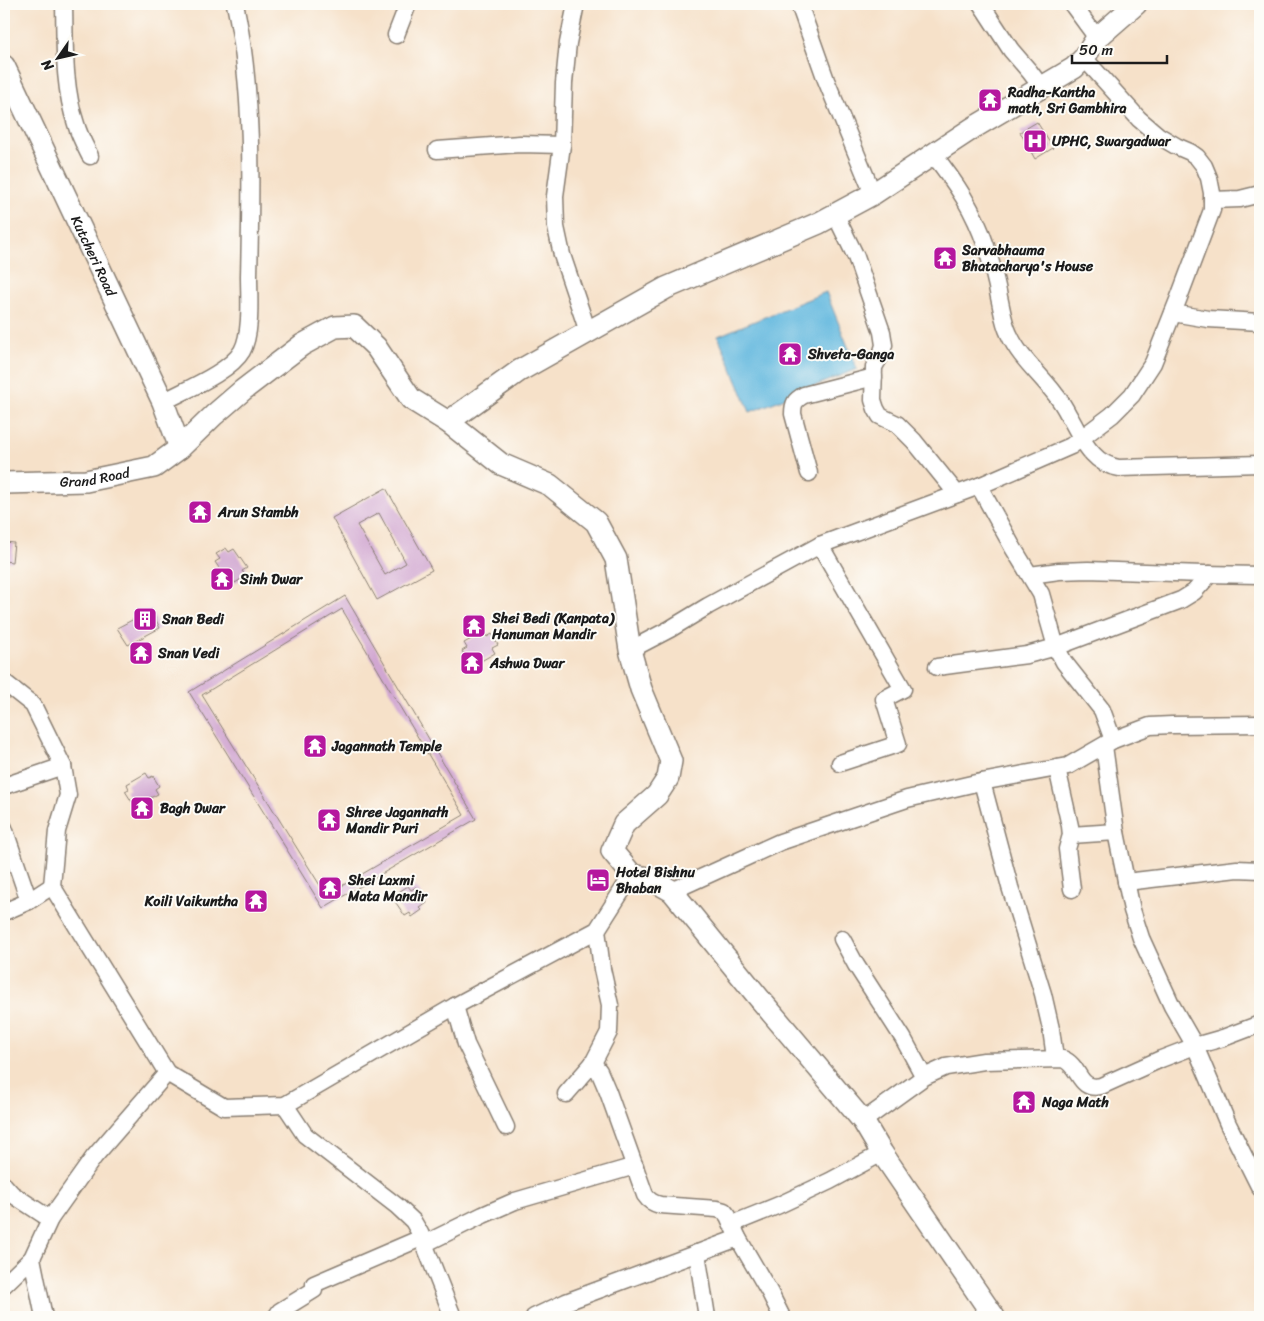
<svg xmlns="http://www.w3.org/2000/svg" width="1264" height="1321" font-family="Sriracha,sans-serif">
  <rect width="100%" height="100%" fill="#fdfcf7"/>
  <filter id="ink" filterUnits="userSpaceOnUse"><feTurbulence type="fractalNoise" baseFrequency=".02" numOctaves="2"/><feDisplacementMap in="SourceGraphic" scale="10" xChannelSelector="R" yChannelSelector="G"/><feConvolveMatrix kernelMatrix="1 2 1 2 8 2 1 2 1" color-interpolation-filters="sRGB"/></filter>
  <filter id="wash" filterUnits="userSpaceOnUse"><feTurbulence type="fractalNoise" baseFrequency=".0096" numOctaves="4" result="noise"/><feDisplacementMap in="SourceGraphic" scale="20" xChannelSelector="R" yChannelSelector="G"/><feGaussianBlur stdDeviation="1.12" result="paint"/><feColorMatrix in="noise" values="0 0 0 0 0 0 0 0 0 0 0 0 0 0 0 0 0 1.4 0 .05"/><feComposite in="paint" operator="in"/></filter>
  <g filter="url(#wash)">
    <rect width="100%" height="100%" fill="#f6e1c9"/>
    <polygon fill="#61b7de" stroke="#3e6a7d" points="826,292 857,369 750,412 718,336"/>
    <g id="blocks">
      <g fill="#d1a7d1" fill-rule="evenodd">
        <polygon points="1037,122 1053,148 1035,159 1020,132"/>
        <path d="M 386,488 L 432,570 L 377,600 L 332,518 ZM 379,513 L 406,563 L 385,575 L 357,525 Z"/>
        <polygon points="4,542 14,543 12,562 4,561"/>
        <polygon points="226,548 229,552 234,549 247,568 242,571 246,576 235,583 232,578 228,581 215,562 220,559 216,554"/>
        <path d="M 345,596 L 476,819 L 323,908 L 189,692 ZM 342,609 L 464,815 L 326,895 L 202,695 Z"/>
        <polygon points="151,610 160,628 128,645 117,628"/>
        <polygon points="484,632 487,637 492,634 498,645 492,648 495,653 476,664 473,659 468,662 462,651 467,648 464,643"/>
        <polygon points="146,773 149,778 153,776 159,786 155,789 158,794 138,804 136,800 132,802 125,791 129,789 127,784"/>
        <polygon points="408,886 411,890 416,887 427,903 420,908 422,910 412,917 410,913 405,916 394,900 399,896 397,893"/>
      </g>
    </g>
  </g>
  <g filter="url(#ink)">
    <use href="#blocks" fill-opacity="0" stroke="#897e72" stroke-width="1"/>
    <g fill="none" stroke-linecap="round" stroke-linejoin="round">
      <g stroke="#897e72" stroke-width="19">
        <g id="minor">
          <path d="M 64,4 C 65,43 63,86 76,124 C 79,135 85,146 90,156"/>
          <polyline points="576,4 568,43 564,83 562,145 555,196 556,227 562,255 588,332"/>
          <polyline points="799,4 826,80 873,194"/>
          <polyline points="981,4 1011,50 1030,72 1042,88"/>
          <polyline points="1072,4 1097,38"/>
          <polyline points="396,35 408,4"/>
          <polyline points="437,150 520,144 562,145"/>
          <path d="M 933,154 C 956,183 974,210 986,246 C 991,262 996,280 999,297 C 1002,309 1003,322 1009,334 C 1019,357 1039,373 1055,394 C 1060,400 1065,408 1069,416 C 1077,429 1082,443 1093,454 C 1100,462 1108,466 1119,468 L 1260,464"/>
          <polyline points="1212,200 1240,199 1260,194"/>
          <polyline points="835,214 856,257 882,332 884,345 881,355 874,367 873,400 876,409 880,416 897,424 914,441 957,494"/>
          <polyline points="1173,313 1208,319 1260,322"/>
          <path d="M 163,402 C 185,390 230,372 242,351 C 252,333 249,296 249,276 C 251,187 254,91 235,4"/>
          <path d="M 809,473 L 793,414 C 793,403 795,400 804,395 L 874,377"/>
          <polyline points="979,486 1012,546 1041,594 1056,647 1064,662 1102,710 1113,740"/>
          <polyline points="820,545 903,689 884,699 898,744 840,763"/>
          <polyline points="1030,575 1059,571 1088,570 1203,574 1260,575"/>
          <polyline points="630,650 670,629 708,606 820,545 979,486 1071,446 1112,415 1132,395 1153,363 1178,300 1212,210 1212,193 1209,178 1204,166 1197,157 1190,152 1176,146 1159,136 1139,119 1084,58"/>
          <polyline points="937,667 1027,655 1056,647 1181,600 1194,592 1210,574"/>
          <polyline points="4,682 33,705 63,766 68,795 57,831 52,886 167,1073 224,1107 285,1105 455,1006 597,930 632,875"/>
          <polyline points="1104,746 1116,832 1132,910 1141,938 1172,1006 1195,1046 1223,1038 1260,1024"/>
          <polyline points="1057,768 1070,826 1071,835 1067,849 1072,889"/>
          <polyline points="982,782 1010,887 1043,994 1051,1029 1055,1058"/>
          <polyline points="4,786 63,766"/>
          <polyline points="4,828 29,901"/>
          <polyline points="1071,835 1116,832"/>
          <polyline points="1126,882 1237,869 1260,870"/>
          <polyline points="672,891 780,842 907,799 976,783 1068,766 1113,740 1150,726 1172,725 1260,724"/>
          <polyline points="4,912 29,901 52,886"/>
          <polyline points="842,939 856,965 903,1038 924,1077"/>
          <polyline points="455,1006 466,1044 506,1127"/>
          <polyline points="593,1063 609,1032 610,1005 602,969 597,930"/>
          <path d="M 566,1094 L 593,1063 L 599,1071 L 608,1092 L 645,1195 C 649,1201 653,1203 660,1205 L 717,1209 L 724,1211 L 728,1216 L 738,1238 L 770,1293 L 782,1317"/>
          <polyline points="285,1105 305,1135 397,1206 413,1221 420,1233 453,1317"/>
          <path d="M 863,1121 L 924,1077 L 946,1067 L 984,1061 L 1063,1059 C 1081,1066 1077,1091 1101,1086 L 1161,1059 L 1195,1046 L 1228,1124 L 1260,1188"/>
          <polyline points="4,1185 12,1194 50,1219"/>
          <polyline points="732,1224 779,1205 830,1181 882,1153"/>
          <polyline points="424,1244 483,1215 515,1201 635,1166"/>
          <polyline points="697,1253 707,1317"/>
          <polyline points="32,1258 44,1317"/>
          <polyline points="4,1285 32,1258 50,1219 94,1157 167,1073"/>
          <polyline points="276,1317 280,1311 314,1290 314,1284 421,1238"/>
          <polyline points="534,1317 566,1302 738,1238"/>
        </g>
      </g>
      <g stroke="#897e72" stroke-width="24">
        <g id="major">
          <path id="s1" d="M 4,66 L 163,402 L 180,448"/>
          <polyline points="448,422 519,371 666,288 819,223 873,194 973,128 1074,68 1084,58 1097,38 1136,4"/>
          <path id="s2" d="M 4,483 L 86,481 L 154,467 L 180,448 L 214,415 L 243,390 L 302,345 L 335,327 L 354,326 L 376,347 L 411,399 L 448,422 L 501,464 L 550,485 L 596,522 L 616,559 L 630,650 L 641,689 L 671,761 L 668,778 L 657,795 L 624,824 L 612,851 L 632,875 L 649,878 L 672,891 L 759,998 L 863,1121 L 882,1153 L 994,1317"/>
        </g>
      </g>
      <use href="#minor" stroke="#fff" stroke-width="16"/>
      <use href="#major" stroke="#fff" stroke-width="21"/>
    </g>
  </g>
  <defs>
    <g id="temple-square" transform="scale(1.25)"><rect x="-9" y="-9" width="18" height="18" rx="4" fill="#b5179e" stroke="#fdfcf7"/><path d="M0-6L5-2H3V0L6.5 2.5H4V6H1.5V3h-3V6H-4V2.5H-6.5L-3 0V-2H-5Z" fill="#fff"/></g>
    <g id="hospital-square" transform="scale(1.25)"><rect x="-9" y="-9" width="18" height="18" rx="4" fill="#b5179e" stroke="#fdfcf7"/><path d="M-5-5h3v3.5h4V-5h3V5h-3V1.5h-4V5h-3Z" fill="#fff"/></g>
    <g id="building-square" transform="scale(1.25)"><rect x="-9" y="-9" width="18" height="18" rx="4" fill="#b5179e" stroke="#fdfcf7"/><path d="M-4-6H4V6H1V3H-1V6H-4ZM-2.5-4.3h1.7v1.8h-1.7ZM.8-4.3h1.7v1.8H.8ZM-2.5-1h1.7V.8h-1.7ZM.8-1h1.7V.8H.8Z" fill="#fff"/></g>
    <g id="hotel-square" transform="scale(1.25)"><rect x="-9" y="-9" width="18" height="18" rx="4" fill="#b5179e" stroke="#fdfcf7"/><path d="M-6-4.5h1.5V1H6V5H4.5V3h-9V5H-6ZM-4 0a1.8 1.8 0 1 1 3.6 0ZM.5 0V-2.5h3Q6-2.5 6 0Z" fill="#fff"/></g>
  </defs>
  <g fill-rule="evenodd">
    <use href="#temple-square" x="990" y="100"/>
    <use href="#hospital-square" x="1035" y="141"/>
    <use href="#temple-square" x="945" y="258"/>
    <use href="#temple-square" x="790" y="354"/>
    <use href="#temple-square" x="200" y="512"/>
    <use href="#temple-square" x="222" y="579"/>
    <use href="#building-square" x="145" y="619"/>
    <use href="#temple-square" x="474" y="626"/>
    <use href="#temple-square" x="141" y="653"/>
    <use href="#temple-square" x="472" y="663"/>
    <use href="#temple-square" x="315" y="746"/>
    <use href="#temple-square" x="142" y="808"/>
    <use href="#temple-square" x="329" y="820"/>
    <use href="#hotel-square" x="598" y="880"/>
    <use href="#temple-square" x="330" y="888"/>
    <use href="#temple-square" x="256" y="901"/>
    <use href="#temple-square" x="1024" y="1102"/>
  </g>
  <g text-anchor="middle" dominant-baseline="central" stroke-width="4" stroke-linejoin="round" paint-order="stroke">
    <g font-size="14" font-weight="bold" fill="#1c1c1c" stroke="#fdfcf7" text-anchor="start">
      <text x="1008" y="92">Radha-Kantha<tspan x="1008" dy="16">math, Sri Gambhira</tspan></text>
      <text x="1052" y="141">UPHC, Swargadwar</text>
      <text x="962" y="250">Sarvabhauma<tspan x="962" dy="16">Bhatacharya's House</tspan></text>
      <text x="808" y="354">Shveta-Ganga</text>
      <text x="218" y="512">Arun Stambh</text>
      <text x="240" y="579">Sinh Dwar</text>
      <text x="492" y="618">Shei Bedi (Kanpata)<tspan x="492" dy="16">Hanuman Mandir</tspan></text>
      <text x="162" y="619">Snan Bedi</text>
      <text x="158" y="653">Snan Vedi</text>
      <text x="490" y="663">Ashwa Dwar</text>
      <text x="332" y="746">Jagannath Temple</text>
      <text x="160" y="808">Bagh Dwar</text>
      <text x="346" y="812">Shree Jagannath<tspan x="346" dy="16">Mandir Puri</tspan></text>
      <text x="616" y="872">Hotel Bishnu<tspan x="616" dy="16">Bhaban</tspan></text>
      <text x="348" y="880">Shei Laxmi<tspan x="348" dy="16">Mata Mandir</tspan></text>
      <text x="238" y="901" text-anchor="end">Koili Vaikuntha</text>
      <text x="1042" y="1102">Naga Math</text>
    </g>
    <g font-size="14" fill="#1c1c1c" stroke="#fdfcf7">
      <text stroke="none"><textPath href="#s1" startOffset="210">Kutcheri Road</textPath></text>
      <text stroke="none"><textPath href="#s2" startOffset="91">Grand Road</textPath></text>
    </g>
  </g>
  <rect width="1264" height="1321" fill="none" stroke="#fdfcf7" stroke-width="20"/>
  <g transform="translate(58 58) rotate(236)" stroke="#fdfcf7" stroke-width="4" paint-order="stroke">
  <path d="M0-4L9 19L0 12L-9 19Z" fill="#1c1c1c"/>
  <text y="-8" font-size="14" font-weight="bold" text-anchor="middle" fill="#1c1c1c">N</text>
  </g>
  <path d="M1072 55v8h95v-8" fill="none" stroke="#1c1c1c" stroke-width="2.5"/>
  <text x="1079" y="55" font-size="15" fill="#1c1c1c" stroke="#fdfcf7" stroke-width="4" paint-order="stroke">50 m</text>
</svg>
